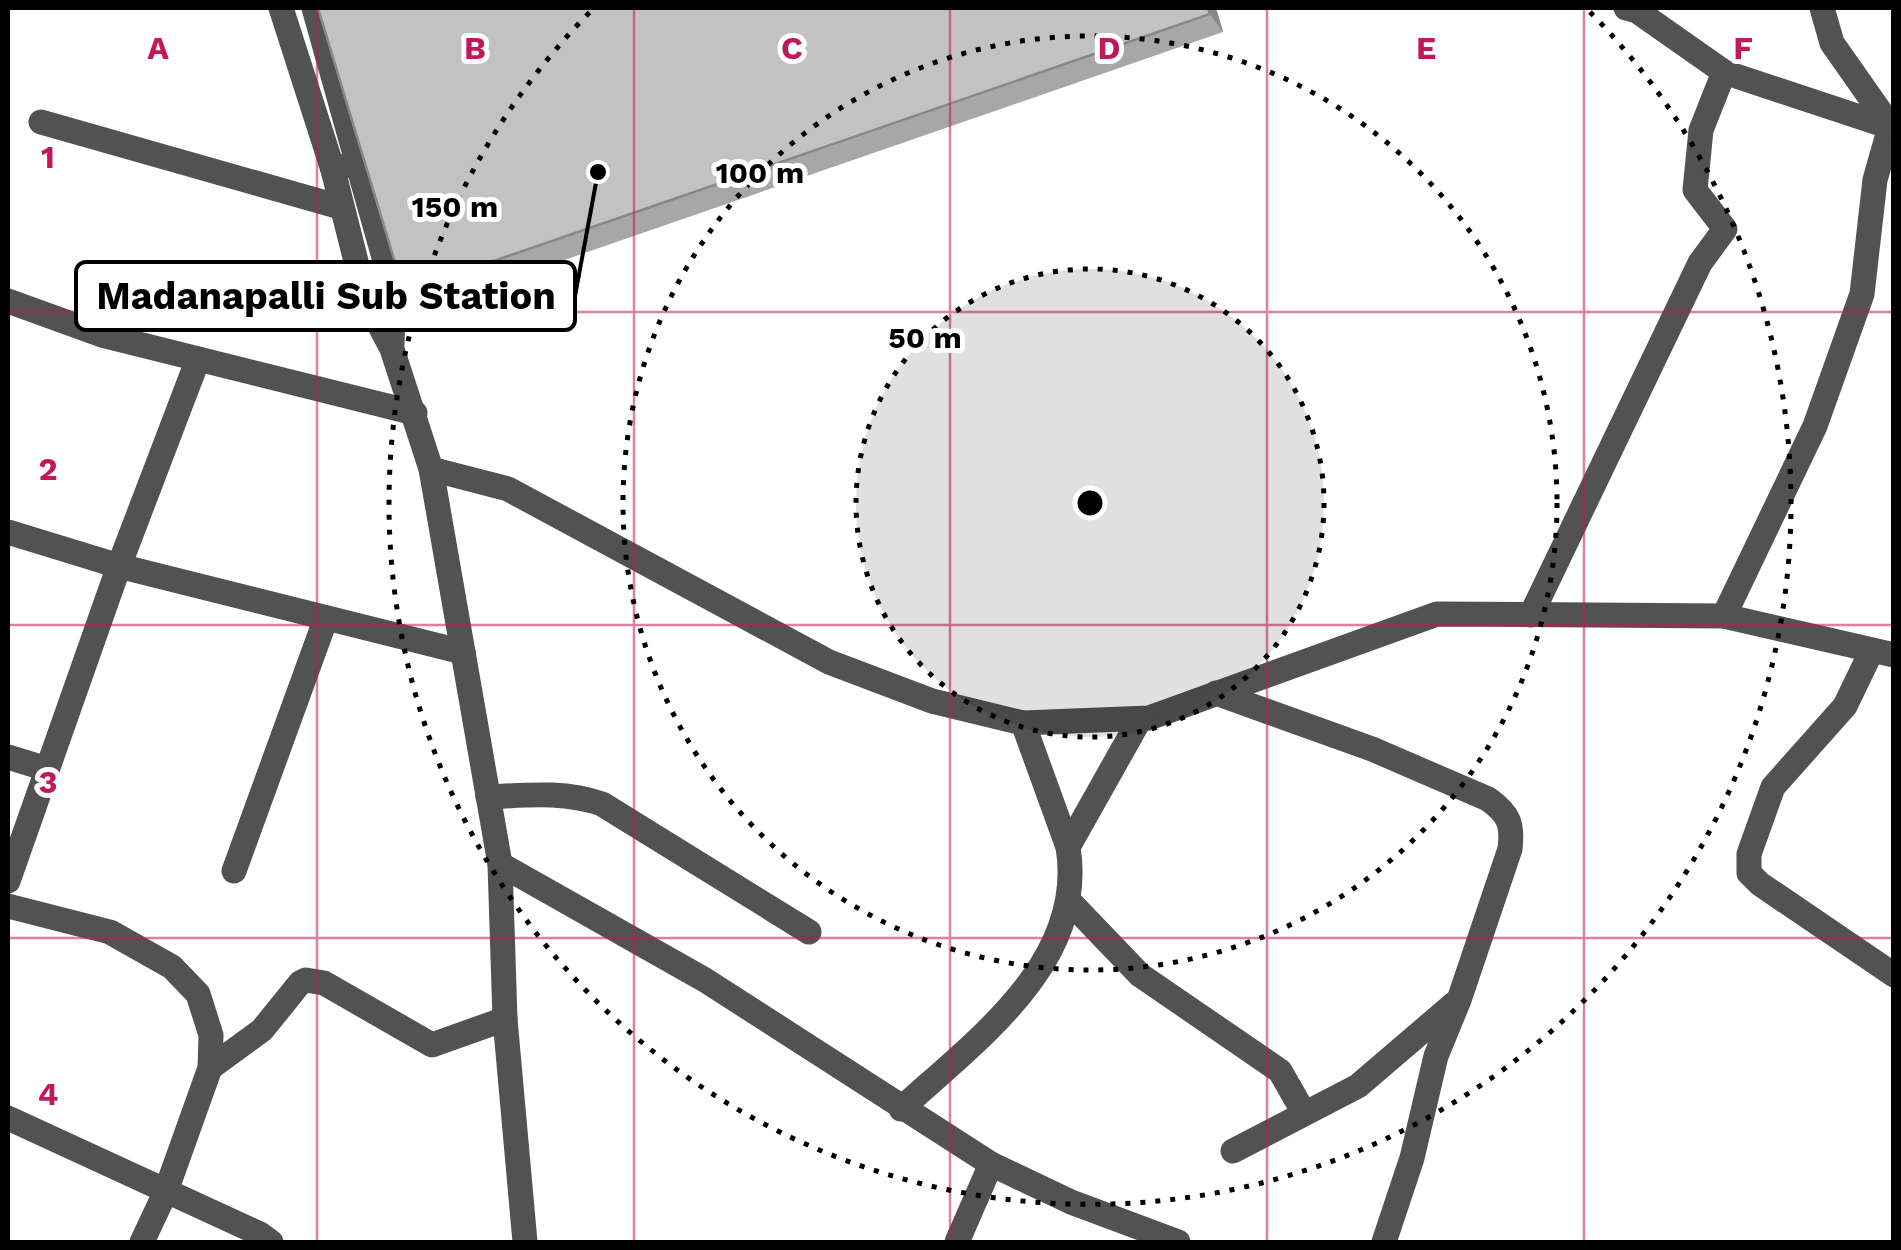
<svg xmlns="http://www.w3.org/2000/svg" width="1901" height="1250" font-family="'Work Sans',sans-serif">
  <rect width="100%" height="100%" fill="#fff"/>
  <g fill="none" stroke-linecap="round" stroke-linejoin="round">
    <g stroke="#525252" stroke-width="25">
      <polyline points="281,8 333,170 365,297 392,349 431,469 500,864 505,1019 525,1242"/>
      <polyline points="314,8 394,293 392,344"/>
      <polyline points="1626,8 1637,11 1724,72 1890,127 1875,180 1862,294 1815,426 1724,616"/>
      <polyline points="1822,8 1832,43 1891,127"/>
      <polyline points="41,122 340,207"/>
      <polyline points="333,170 395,150"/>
      <polyline points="8,301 102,335 415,413"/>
      <polyline points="431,469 508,489 829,662 932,701 1023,723 1149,718 1437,614 1724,616 1894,655"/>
      <polyline points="8,532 119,566 463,652"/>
      <polyline points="1531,615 1700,263 1725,229 1695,190 1701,130 1724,72"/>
      <polyline points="1872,650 1845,706 1773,787 1749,854 1749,873 1760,884 1894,975"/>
      <path d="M 1216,693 L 1372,749 L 1488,799 C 1509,814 1513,824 1510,849 L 1459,1000 L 1436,1056 L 1412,1158 L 1384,1242"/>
      <polyline points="8,757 47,769"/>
      <path d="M 488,797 C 528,795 564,791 602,804 L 809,932"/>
      <polyline points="1068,847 1140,719"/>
      <polyline points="500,864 705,980 991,1164 1071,1202 1178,1242"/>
      <polyline points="234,871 326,618"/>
      <polyline points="8,881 119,566 198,359"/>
      <polyline points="1069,901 1140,975 1280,1071 1304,1113"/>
      <polyline points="8,906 110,932 172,967 198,994 211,1035 210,1068 166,1191 142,1242"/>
      <polyline points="210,1068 262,1030 300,983 306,980 324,983 432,1045 505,1019"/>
      <path d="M 901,1109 C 976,1040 1087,962 1068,847 L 1023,723"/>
      <polyline points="8,1118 260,1234 271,1242"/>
      <polyline points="1233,1151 1358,1086 1455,1003"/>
      <polyline points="957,1242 991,1164"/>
    </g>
  </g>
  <polygon fill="#a7a7a7" points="318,8 1216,8 1223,32 417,311 404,292"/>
  <polygon fill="#888" points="1208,8 1216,8 1223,32 1210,14"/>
  <polygon fill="#c2c2c2" stroke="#888" stroke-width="2.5" points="318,8 1208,8 1210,14 404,292"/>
  <path fill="none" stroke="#c2185b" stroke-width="2.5" stroke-opacity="0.55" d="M 317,8 L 317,1242M 634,8 L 634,1242M 950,8 L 950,1242M 1267,8 L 1267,1242M 1584,8 L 1584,1242M 8,312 L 1894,312M 8,625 L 1894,625M 8,938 L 1894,938"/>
  <circle cx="1090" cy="503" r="234" fill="#000" fill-opacity=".12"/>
  <g fill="none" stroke="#000" stroke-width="5" stroke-dasharray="5 10">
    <circle cx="1090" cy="503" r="234"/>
    <circle cx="1090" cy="503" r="467"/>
    <path d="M1590 12A701 701 0 1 1 590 12"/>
  </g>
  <g font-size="32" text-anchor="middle" font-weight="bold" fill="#c2185b" stroke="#fff" stroke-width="10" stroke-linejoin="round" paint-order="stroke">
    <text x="158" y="59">A</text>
    <text x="475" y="59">B</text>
    <text x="792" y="59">C</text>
    <text x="1109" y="59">D</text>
    <text x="1426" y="59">E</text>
    <text x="1743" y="59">F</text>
    <text x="48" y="168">1</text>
    <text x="48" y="480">2</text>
    <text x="48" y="793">3</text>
    <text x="48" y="1105">4</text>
  </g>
  <circle cx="1090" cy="503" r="15" fill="#000" stroke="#fff" stroke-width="5"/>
  <g font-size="30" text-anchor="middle" font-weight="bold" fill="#000" stroke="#fff" stroke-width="10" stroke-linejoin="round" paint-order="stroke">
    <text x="760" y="183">100 m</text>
    <text x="455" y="217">150 m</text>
    <text x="925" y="348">50 m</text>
  </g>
  <path fill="none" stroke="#000" stroke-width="4" d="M598 172L575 296"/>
  <circle fill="#000" stroke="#fff" stroke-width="4" cx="598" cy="172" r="10"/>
  <rect fill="#fff" stroke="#000" stroke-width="4" x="76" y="262" width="499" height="68" rx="10"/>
  <g font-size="38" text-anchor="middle" font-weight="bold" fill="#000">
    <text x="326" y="309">Madanapalli Sub Station</text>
  </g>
  <rect width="1901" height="1250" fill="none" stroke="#000000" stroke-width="20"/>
</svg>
